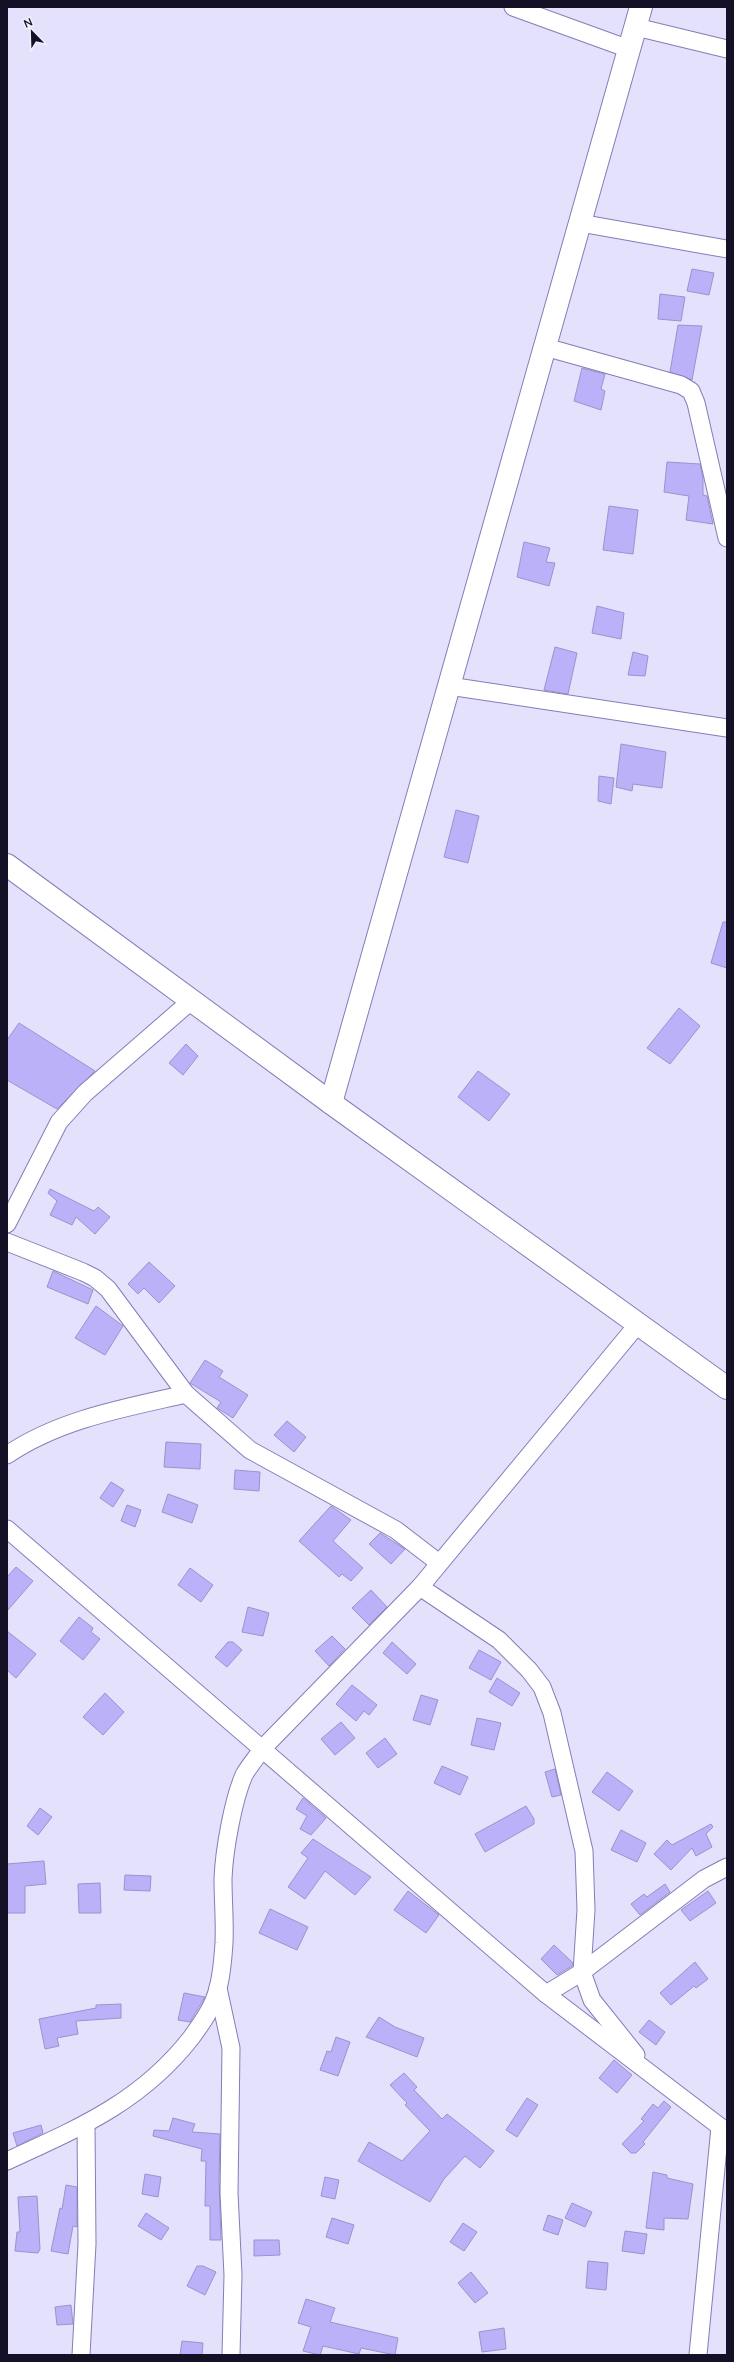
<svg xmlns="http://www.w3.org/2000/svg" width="734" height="2362" font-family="Mulish,sans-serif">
  <rect width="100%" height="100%" fill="#e3e1fb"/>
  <g fill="#bab1f8" stroke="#9a93ce">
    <polygon points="692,269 714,273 709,295 687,291"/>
    <polygon points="660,294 685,297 681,321 658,319"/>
    <polygon points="678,325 702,326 692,380 670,372"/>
    <polygon points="582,368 605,374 601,389 605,391 601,410 574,401"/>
    <polygon points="667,462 700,464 703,479 703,495 707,496 713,524 686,520 689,496 664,492"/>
    <polygon points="609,506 638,510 633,554 603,550"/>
    <polygon points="524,542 550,548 546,562 555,563 549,586 517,577"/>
    <polygon points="597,606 624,613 621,639 592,633"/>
    <polygon points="555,647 577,653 568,694 544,690"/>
    <polygon points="633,652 648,656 645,676 628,675"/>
    <polygon points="621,744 666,752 662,788 633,784 632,791 616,787"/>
    <polygon points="599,776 614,778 611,804 598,801"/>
    <polygon points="456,810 479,816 468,863 444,857"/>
    <polygon points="723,922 727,922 727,968 711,963"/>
    <polygon points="679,1008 700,1026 670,1064 647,1048"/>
    <polygon points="19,1023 95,1071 57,1109 7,1080 7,1040"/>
    <polygon points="186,1044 198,1056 183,1075 169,1063"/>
    <polygon points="478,1071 510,1094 489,1121 458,1097"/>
    <polygon points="50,1189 94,1211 98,1207 110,1217 95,1234 76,1217 72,1225 50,1215 57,1201 48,1193"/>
    <polygon points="149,1262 175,1286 159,1303 144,1288 138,1294 128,1284"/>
    <polygon points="53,1271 93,1290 88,1304 47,1287"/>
    <polygon points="96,1306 123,1326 105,1355 75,1338"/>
    <polygon points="205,1360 223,1371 219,1377 248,1395 233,1418 217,1408 221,1402 190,1383"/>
    <polygon points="287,1421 306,1437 294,1452 274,1435"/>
    <polygon points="166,1442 201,1444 200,1469 164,1467"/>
    <polygon points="235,1470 260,1472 259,1491 234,1489"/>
    <polygon points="111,1482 124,1490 113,1507 100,1498"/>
    <polygon points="168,1494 198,1505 192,1523 162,1512"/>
    <polygon points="127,1505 141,1510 135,1527 121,1521"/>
    <polygon points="331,1506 351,1520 333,1541 363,1568 351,1581 342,1574 339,1577 299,1541"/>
    <polygon points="380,1533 405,1549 391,1564 369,1544"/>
    <polygon points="16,1567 33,1581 7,1611 7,1577"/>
    <polygon points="190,1568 213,1585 201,1602 178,1585"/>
    <polygon points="371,1590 387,1607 369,1625 352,1608"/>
    <polygon points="248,1607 269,1613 263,1636 242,1632"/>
    <polygon points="79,1617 93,1628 91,1632 100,1639 83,1660 60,1641"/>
    <polygon points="7,1631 36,1654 16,1678 7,1670"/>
    <polygon points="332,1636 345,1649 329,1666 315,1651"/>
    <polygon points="228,1642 233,1642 242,1650 227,1667 215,1657"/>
    <polygon points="392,1642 416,1664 407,1674 383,1653"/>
    <polygon points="479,1650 501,1662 491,1680 469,1668"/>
    <polygon points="497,1678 520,1693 512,1706 489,1692"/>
    <polygon points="352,1685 377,1705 369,1715 364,1711 356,1721 336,1704"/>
    <polygon points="105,1693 124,1712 103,1735 83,1717"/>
    <polygon points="421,1695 438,1700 430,1725 413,1720"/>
    <polygon points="477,1718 501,1723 494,1750 471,1745"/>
    <polygon points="341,1722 355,1738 335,1755 321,1739"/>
    <polygon points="385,1738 397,1754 378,1768 366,1753"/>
    <polygon points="442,1766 468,1777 460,1795 434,1783"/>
    <polygon points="555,1769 561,1795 552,1797 545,1772"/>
    <polygon points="607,1772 633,1791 619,1811 592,1792"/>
    <polygon points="303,1798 326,1818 311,1835 300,1829 307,1816 296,1809"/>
    <polygon points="526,1806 534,1819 534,1824 485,1852 475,1834"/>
    <polygon points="40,1808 52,1817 38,1835 27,1826"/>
    <polygon points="711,1824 713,1827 706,1834 712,1847 696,1856 692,1848 671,1870 654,1854 667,1840 672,1845"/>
    <polygon points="621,1830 646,1843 637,1862 611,1850"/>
    <polygon points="313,1839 371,1877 355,1895 325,1871 305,1899 288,1887 308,1858 301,1853"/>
    <polygon points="44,1861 46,1884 25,1886 25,1913 7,1913 7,1864"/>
    <polygon points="125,1875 151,1876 150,1891 124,1890"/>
    <polygon points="100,1883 101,1913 79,1913 78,1884"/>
    <polygon points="665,1884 670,1892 640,1915 631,1904 644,1894 647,1897"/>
    <polygon points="408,1891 439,1915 426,1933 394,1910"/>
    <polygon points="708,1891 716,1903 690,1921 681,1910"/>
    <polygon points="270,1909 308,1927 297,1950 259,1933"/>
    <polygon points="554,1945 573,1963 572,1966 557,1975 541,1959"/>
    <polygon points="695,1962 708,1979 696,1988 694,1986 671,2005 660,1993"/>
    <polygon points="184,1993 205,1997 190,2022 178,2020"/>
    <polygon points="121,2004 121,2018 76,2021 78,2034 57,2038 59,2046 45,2049 39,2019 96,2008 96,2005"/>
    <polygon points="379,2017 395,2027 424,2038 417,2057 366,2037"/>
    <polygon points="649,2020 665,2032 656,2045 639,2032"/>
    <polygon points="336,2037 350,2042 338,2076 320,2070 327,2051 331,2052"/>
    <polygon points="614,2060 632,2075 617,2093 599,2078"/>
    <polygon points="404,2073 417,2087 414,2090 442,2119 447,2114 494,2151 480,2168 465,2156 444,2179 430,2202 358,2161 369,2142 402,2161 430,2131 405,2105 407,2103 390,2085"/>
    <polygon points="527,2098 538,2105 517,2137 506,2130"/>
    <polygon points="664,2101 671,2107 643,2142 645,2144 636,2153 631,2153 622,2144 644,2121 641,2119 653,2104 658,2108"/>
    <polygon points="173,2118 195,2124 192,2132 220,2134 219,2180 221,2240 210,2240 210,2206 205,2206 206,2161 201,2161 202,2149 153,2136 154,2130 169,2131"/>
    <polygon points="41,2125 43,2133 17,2146 13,2133"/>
    <polygon points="653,2172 667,2175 667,2178 693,2184 688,2219 664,2218 664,2230 646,2228"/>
    <polygon points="145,2174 161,2177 158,2197 142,2194"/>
    <polygon points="325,2177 339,2180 335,2199 321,2196"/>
    <polygon points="66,2185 77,2187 77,2227 73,2226 68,2254 51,2251 60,2208 62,2209"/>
    <polygon points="37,2196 40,2249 38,2253 15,2251 17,2232 20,2232 18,2197"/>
    <polygon points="572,2203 592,2212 585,2227 565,2218"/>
    <polygon points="146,2213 169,2228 161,2240 138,2226"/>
    <polygon points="548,2215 563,2220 558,2235 543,2230"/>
    <polygon points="332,2218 354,2225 348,2244 326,2237"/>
    <polygon points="463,2223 477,2232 464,2251 450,2242"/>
    <polygon points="625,2231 647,2234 644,2254 622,2251"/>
    <polygon points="254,2240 279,2240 280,2255 254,2256"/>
    <polygon points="588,2261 608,2263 606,2290 586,2288"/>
    <polygon points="197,2266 203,2266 216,2272 205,2295 187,2286"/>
    <polygon points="471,2272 488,2293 475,2303 458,2283"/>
    <polygon points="306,2299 335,2308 330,2322 398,2338 395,2355 361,2348 359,2354 323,2346 320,2355 303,2351 311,2327 298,2323"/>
    <polygon points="71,2305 73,2324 57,2325 55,2307"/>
    <polygon points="504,2328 506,2349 482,2352 479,2332"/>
    <polygon points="182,2341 203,2343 202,2355 180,2355"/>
  </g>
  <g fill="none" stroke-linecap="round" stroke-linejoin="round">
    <g stroke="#857db7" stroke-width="19">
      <g id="street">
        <polyline points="513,7 629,49"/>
        <polyline points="636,27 727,49"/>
        <polyline points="580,223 727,249"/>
        <polyline points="545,347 681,385 691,391 696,403 727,538"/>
        <polyline points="449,686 727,728"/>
        <polyline points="7,1224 59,1122 85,1093 191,1001"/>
        <polyline points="7,1242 83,1272 95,1278 108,1289 186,1394 250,1450 396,1530 439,1563"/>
        <path d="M 7,1455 C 60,1419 125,1408 186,1394"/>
        <polyline points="7,1529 546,1994 727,2132"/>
        <polyline points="420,1587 499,1640 529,1670 542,1687 552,1713 584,1851 586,1910 582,1972 592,2000 636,2055"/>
        <polyline points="218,1988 231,2048 229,2193 233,2275 231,2355"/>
        <polyline points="546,1994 582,1972 704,1879 727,1867"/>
        <path d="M 7,2161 C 79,2128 141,2102 191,2038 C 202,2023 214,2006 218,1988 C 222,1974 223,1957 224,1943 C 225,1922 223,1900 223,1879 C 224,1851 233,1800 244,1775 C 249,1766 257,1757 263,1748 L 420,1587 L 638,1324"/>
        <polyline points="81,2355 87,2244 86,2125"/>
        <polyline points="698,2355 720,2127"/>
      </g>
    </g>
    <g stroke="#857db7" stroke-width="24">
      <polyline id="secondary" points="331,1103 641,7"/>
    </g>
    <g stroke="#857db7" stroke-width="24">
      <polyline id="primary" points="7,865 331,1103 727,1388"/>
    </g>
    <use href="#street" stroke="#fff" stroke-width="17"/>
    <use href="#secondary" stroke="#fff" stroke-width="22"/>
    <use href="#primary" stroke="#fff" stroke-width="22"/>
  </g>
  <rect width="734" height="2362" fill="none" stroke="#141026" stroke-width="16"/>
  <g transform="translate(32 32) rotate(337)" stroke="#f1f0fd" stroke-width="3" paint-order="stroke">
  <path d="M0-3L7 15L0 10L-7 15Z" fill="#141026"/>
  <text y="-6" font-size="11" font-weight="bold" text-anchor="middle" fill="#141026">N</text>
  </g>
</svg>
